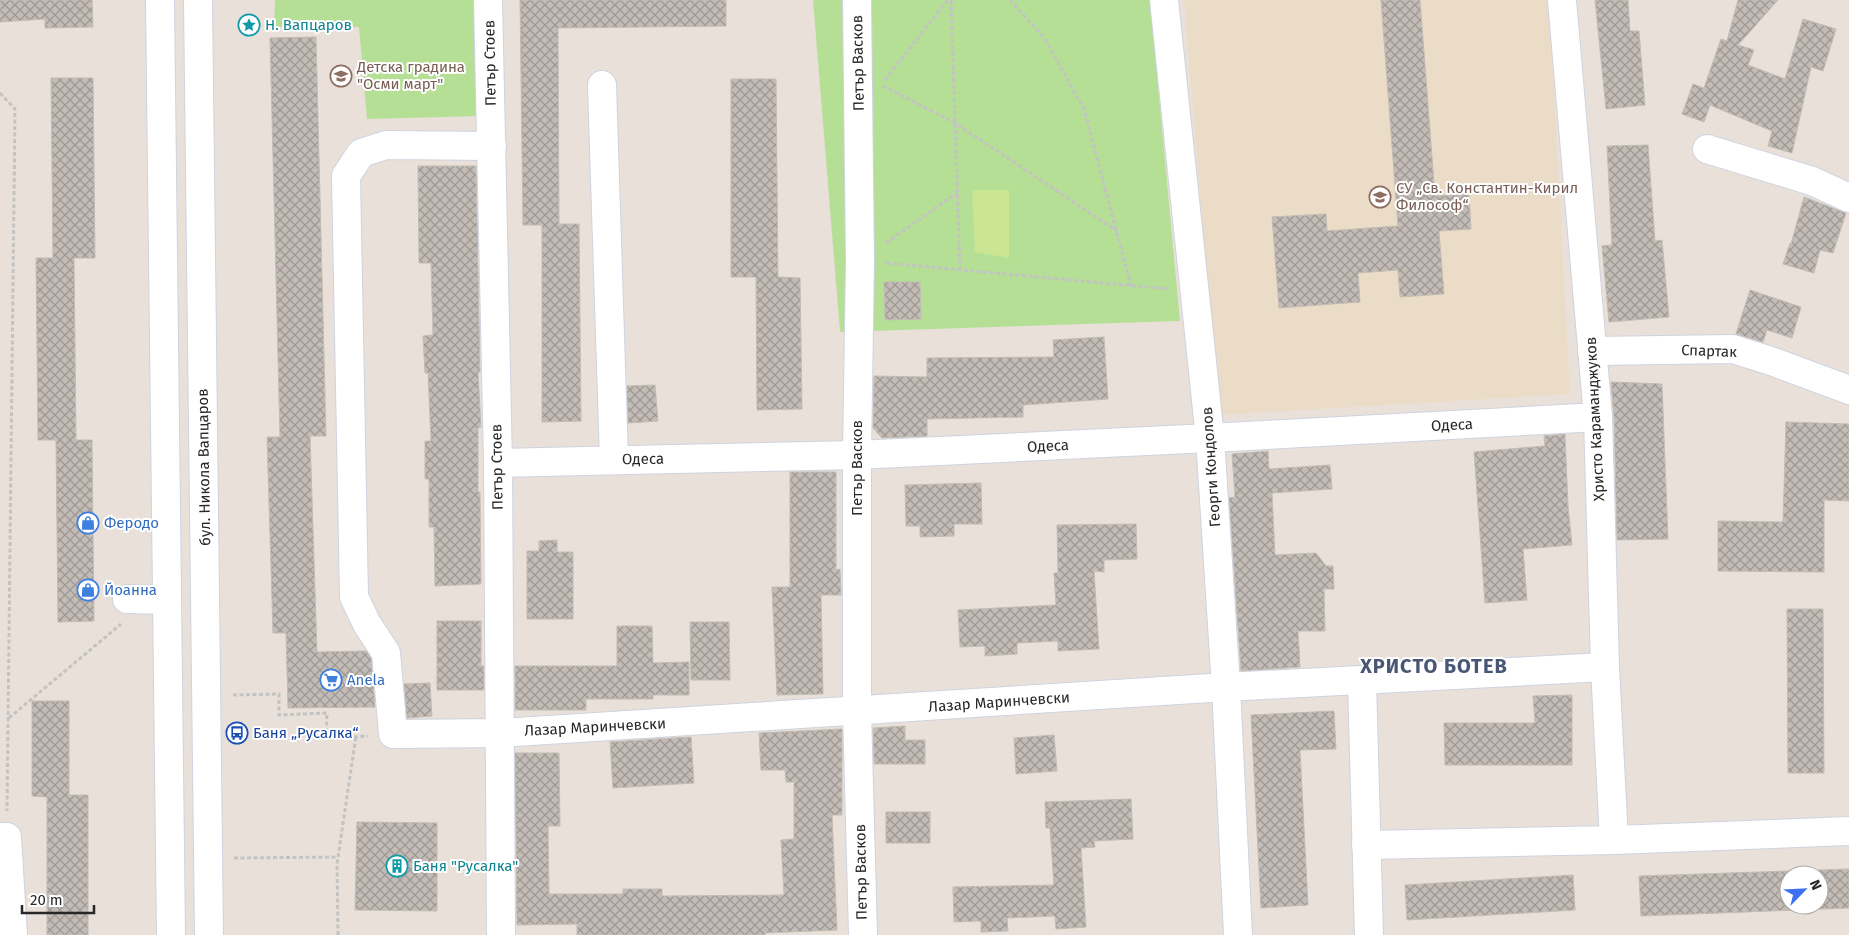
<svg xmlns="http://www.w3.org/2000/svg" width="1849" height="935" font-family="'Fira Sans',sans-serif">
  <defs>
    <pattern id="building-cross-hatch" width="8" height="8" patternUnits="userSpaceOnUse" patternTransform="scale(1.25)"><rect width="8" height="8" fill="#c2bbb6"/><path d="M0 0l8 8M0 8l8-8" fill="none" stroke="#9e9894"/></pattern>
  </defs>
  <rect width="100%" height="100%" fill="#e9e1d9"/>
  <polygon fill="#ebdcc8" points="1184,0 1549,0 1570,394 1218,415"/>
  <g fill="#b6df96">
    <polygon points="275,0 479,0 483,116 367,119 359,27 274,27"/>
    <polygon points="813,0 1150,0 1180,321 840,332"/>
  </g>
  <polygon fill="#cae692" points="972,190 1009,190 1009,258 975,252"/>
  <g fill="url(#building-cross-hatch)" stroke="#c4bcb3" fill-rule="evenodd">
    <polygon points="0,0 92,0 93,27 45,28 45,19 0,22"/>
    <polygon points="520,0 726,0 726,26 558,28 559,224 579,224 581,421 542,422 542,225 523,225"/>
    <polygon points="1381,0 1420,0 1435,196 1469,194 1471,229 1439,231 1444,294 1400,297 1398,270 1358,273 1360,302 1279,308 1272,217 1326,214 1327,231 1398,226"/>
    <polygon points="1595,0 1628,0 1630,31 1639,31 1645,105 1606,109"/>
    <polygon points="1738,0 1778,0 1738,45 1754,50 1748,65 1785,79 1803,19 1836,29 1823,71 1811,67 1792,153 1768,146 1772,131 1710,105 1704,122 1682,114 1693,84 1704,88 1721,39 1727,41"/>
    <polygon points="316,37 326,436 310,436 317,652 366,651 371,658 375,707 288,708 286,633 273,633 267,437 280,437 270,38"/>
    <polygon points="51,78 93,78 95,258 74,258 76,440 92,440 94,621 58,622 56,440 38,440 36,258 53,258"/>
    <polygon points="731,79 776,79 778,277 800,278 802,409 757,410 756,277 731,277"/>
    <polygon points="1648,145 1655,241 1662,240 1669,317 1609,322 1602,246 1612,245 1607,146"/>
    <polygon points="418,166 476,166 480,372 478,372 481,427 478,428 478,492 480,492 481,584 435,586 434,527 429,527 429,479 425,479 425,441 431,441 428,373 425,373 423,336 433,335 431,263 419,263"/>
    <polygon points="1804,197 1846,213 1833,253 1820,250 1814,273 1783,264 1790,243 1791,244"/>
    <polygon points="884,282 920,282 921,319 885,320"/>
    <polygon points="1750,290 1801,307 1792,338 1767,330 1763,342 1736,334"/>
    <polygon points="1104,337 1108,399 1023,405 1023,417 927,419 927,436 882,438 873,428 874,376 927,377 927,358 1054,357 1053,340"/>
    <polygon points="1611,382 1662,384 1668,539 1617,540 1614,417"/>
    <polygon points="655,385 658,421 628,423 627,386"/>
    <polygon points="1786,422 1849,424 1849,501 1824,500 1824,572 1718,571 1718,521 1783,522"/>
    <polygon points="1565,434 1568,506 1572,545 1523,549 1527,600 1485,603 1474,452 1545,446 1544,436"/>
    <polygon points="1268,451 1269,469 1330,465 1332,489 1272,493 1275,555 1316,553 1326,566 1333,566 1334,589 1324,589 1325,631 1298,631 1300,667 1241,671 1229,498 1235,497 1232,454"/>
    <polygon points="790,472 836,472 836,570 840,569 841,595 821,595 823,694 777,695 772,587 790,587"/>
    <polygon points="981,483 982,524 954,524 954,536 920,537 920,526 906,526 905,485"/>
    <polygon points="1136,524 1137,559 1104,560 1104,572 1094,571 1099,649 1058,651 1058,641 1017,643 1017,654 985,656 985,646 960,647 958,610 1056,605 1054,573 1058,573 1057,525"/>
    <polygon points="557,540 557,552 573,552 573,619 527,619 527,551 539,551 539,541"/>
    <polygon points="1787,609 1823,609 1824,773 1788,773"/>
    <polygon points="437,621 481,621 481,666 484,666 484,690 437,690"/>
    <polygon points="690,622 729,622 730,680 691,680"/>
    <polygon points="617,626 652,626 653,663 689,662 689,695 653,695 653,699 586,699 586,710 515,710 515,666 617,666"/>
    <polygon points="430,683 432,716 407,718 404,684"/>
    <polygon points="1572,695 1572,765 1445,765 1444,723 1535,723 1533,696"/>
    <polygon points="32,701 69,701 69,795 88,795 88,935 47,935 47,797 32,796"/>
    <polygon points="1334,711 1336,749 1300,750 1308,905 1261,908 1251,715"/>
    <polygon points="905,726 905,740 925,740 925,764 874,764 873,728"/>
    <polygon points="842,729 842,815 832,815 837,930 765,933 765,935 577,935 577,924 517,925 515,753 559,753 560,826 548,826 549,894 623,894 623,889 662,889 662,896 784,895 781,840 794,839 794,782 786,782 785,770 761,770 759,733"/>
    <polygon points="1054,735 1057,771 1016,774 1014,738"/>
    <polygon points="691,737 694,783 613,788 610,742"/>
    <polygon points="1131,799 1133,839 1094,841 1095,847 1081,848 1086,927 1056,929 1055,916 1007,918 1008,931 981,932 981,921 954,922 953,887 1054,885 1050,828 1046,828 1045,802"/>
    <rect x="886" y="812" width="44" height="31"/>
    <polygon points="357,822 437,823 437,911 355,910"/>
    <path d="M 1849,869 L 1849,908 L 1641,916 L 1639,876 ZM 1789,875 L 1819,875 L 1819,905 L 1789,905 Z"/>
    <polygon points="1573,875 1575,910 1407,920 1405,885"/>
  </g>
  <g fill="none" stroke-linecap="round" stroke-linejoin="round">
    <g stroke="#ced3e0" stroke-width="30">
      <g id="minor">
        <polyline points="160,0 171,935"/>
        <polyline points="198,0 209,935"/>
        <polyline points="488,0 498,463 501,935"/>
        <polyline points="857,0 860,261 857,455 857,711 863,935"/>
        <polyline points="1164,0 1210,438 1226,687 1238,935"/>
        <polyline points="1562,0 1598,417 1605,667 1614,840"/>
        <polyline points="602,85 614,460"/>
        <polyline points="492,146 386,145 361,153 346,176 354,597 367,624 386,653 393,734 499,733 1226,687 1605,667"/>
        <polyline points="1707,149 1812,181 1849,198"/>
        <polyline points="1592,351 1733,349 1774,362 1849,390"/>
        <polyline points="498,463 857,455 1210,438 1598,417"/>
        <polyline points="127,599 167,600"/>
        <polyline points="1362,681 1369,935"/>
        <polyline points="0,837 7,837 13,935"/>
        <polyline points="1366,845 1614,840 1849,831"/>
      </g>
    </g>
    <g stroke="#c3c3c3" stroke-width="3" stroke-dasharray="4 2.5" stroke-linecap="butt">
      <polyline points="951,0 960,270"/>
      <polyline points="1010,0 1045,39 1084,109 1131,286"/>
      <polyline points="885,80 948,0"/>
      <polyline points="883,86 955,123 1117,231"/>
      <polyline points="0,93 15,109 7,811"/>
      <polyline points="886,243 957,193"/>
      <polyline points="886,263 1169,289"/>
      <polyline points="233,695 279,694 279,715 327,713 326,739 368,736"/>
      <polyline points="9,718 121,624"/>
      <polyline points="234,858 338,857"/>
      <polyline points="338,935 337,864 356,736"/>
    </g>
    <use href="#minor" stroke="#fff" stroke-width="28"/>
  </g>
  <defs>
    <g id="sight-ring" transform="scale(1.125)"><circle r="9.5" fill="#fff" stroke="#0f9aa8" stroke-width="1.5"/><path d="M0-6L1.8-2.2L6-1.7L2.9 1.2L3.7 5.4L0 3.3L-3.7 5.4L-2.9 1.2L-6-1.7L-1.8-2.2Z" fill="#0f9aa8"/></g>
    <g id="school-ring" transform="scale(1.125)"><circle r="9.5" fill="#fff" stroke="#8d6e63" stroke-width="1.5"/><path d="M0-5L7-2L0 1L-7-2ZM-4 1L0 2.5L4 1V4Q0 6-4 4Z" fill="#8d6e63"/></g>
    <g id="shop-ring" transform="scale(1.125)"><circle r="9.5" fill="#fff" stroke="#3f7fe0" stroke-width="1.5"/><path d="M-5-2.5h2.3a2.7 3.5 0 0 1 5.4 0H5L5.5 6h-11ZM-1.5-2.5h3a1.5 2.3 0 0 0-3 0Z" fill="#3f7fe0"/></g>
    <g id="supermarket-ring" transform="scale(1.125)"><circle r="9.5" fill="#fff" stroke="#3f7fe0" stroke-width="1.5"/><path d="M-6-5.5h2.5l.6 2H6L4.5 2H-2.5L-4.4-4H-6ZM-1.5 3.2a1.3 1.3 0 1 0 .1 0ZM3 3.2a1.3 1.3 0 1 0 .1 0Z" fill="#3f7fe0"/></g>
    <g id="bus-ring" transform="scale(1.125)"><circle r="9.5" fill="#fff" stroke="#1a4fb4" stroke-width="1.5"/><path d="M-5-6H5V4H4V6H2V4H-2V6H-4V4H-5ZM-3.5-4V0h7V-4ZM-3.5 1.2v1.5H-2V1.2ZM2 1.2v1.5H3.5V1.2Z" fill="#1a4fb4"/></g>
    <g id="building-ring" transform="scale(1.125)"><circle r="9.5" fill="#fff" stroke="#0f9aa8" stroke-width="1.5"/><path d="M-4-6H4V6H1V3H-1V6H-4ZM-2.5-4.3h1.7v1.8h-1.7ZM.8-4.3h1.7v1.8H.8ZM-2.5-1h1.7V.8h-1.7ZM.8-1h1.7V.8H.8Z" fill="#0f9aa8"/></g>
  </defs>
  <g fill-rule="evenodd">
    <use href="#sight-ring" x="249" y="25"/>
    <use href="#school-ring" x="341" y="76"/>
    <use href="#school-ring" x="1380" y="197"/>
    <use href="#shop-ring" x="88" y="523"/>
    <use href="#shop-ring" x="88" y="590"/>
    <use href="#supermarket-ring" x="331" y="680"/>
    <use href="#bus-ring" x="237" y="733"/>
    <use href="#building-ring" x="397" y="866"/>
  </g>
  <g text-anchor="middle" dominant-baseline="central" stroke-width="4" stroke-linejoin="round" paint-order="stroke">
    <g font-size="15" fill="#0d838f" stroke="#fff" text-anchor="start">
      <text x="265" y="25">Н. Вапцаров</text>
      <text x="413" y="866">Баня "Русалка"</text>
    </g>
    <g font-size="15" fill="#272727" stroke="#fff">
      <text transform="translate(490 63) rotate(-91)">Петър Стоев</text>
      <text transform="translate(858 63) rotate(-91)">Петър Васков</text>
      <text transform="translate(1709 351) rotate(2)">Спартак</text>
      <text transform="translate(1595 419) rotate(-93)">Христо Караманджуков</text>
      <text transform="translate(1452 425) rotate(-3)">Одеса</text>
      <text transform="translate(1048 446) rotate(-3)">Одеса</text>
      <text transform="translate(643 459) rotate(-1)">Одеса</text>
      <text transform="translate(204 467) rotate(-91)">бул. Никола Вапцаров</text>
      <text transform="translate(497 467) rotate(-91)">Петър Стоев</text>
      <text transform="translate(1211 467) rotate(-94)">Георги Кондолов</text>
      <text transform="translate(857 468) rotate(-90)">Петър Васков</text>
      <text transform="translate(999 702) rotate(-4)">Лазар Маринчевски</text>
      <text transform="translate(595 727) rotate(-3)">Лазар Маринчевски</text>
      <text transform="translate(861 872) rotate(-91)">Петър Васков</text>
    </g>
    <g font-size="15" fill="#785e54" stroke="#fff" text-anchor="start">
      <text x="357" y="67">Детска градина<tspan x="357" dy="17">"Осми март"</tspan></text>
      <text x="1396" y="188">СУ „Св. Константин-Кирил<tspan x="1396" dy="17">Философ“</tspan></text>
    </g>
    <g font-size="15" fill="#366cbe" stroke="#fff" text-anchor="start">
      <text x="104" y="523">Феродо</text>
      <text x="104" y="590">Йоанна</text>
      <text x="347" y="680">Anela</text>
    </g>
    <g font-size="15" fill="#164399" stroke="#fff" text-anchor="start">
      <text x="253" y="733">Баня „Русалка“</text>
    </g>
    <g font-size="20" font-weight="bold" letter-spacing="1" fill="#4a5675" stroke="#fff">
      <text x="1434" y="666">ХРИСТО БОТЕВ</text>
    </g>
  </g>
  <g transform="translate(1804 890) rotate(66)"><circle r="24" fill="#ffffff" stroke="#a9a9a9"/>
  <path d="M0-4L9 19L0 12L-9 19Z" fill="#3c70f3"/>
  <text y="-8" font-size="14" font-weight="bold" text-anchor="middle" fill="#272727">N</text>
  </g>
  <path d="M22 905v8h72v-8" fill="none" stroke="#272727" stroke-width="2.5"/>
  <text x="30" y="905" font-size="15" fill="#272727" stroke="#ffffff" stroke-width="4" paint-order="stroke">20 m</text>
</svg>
